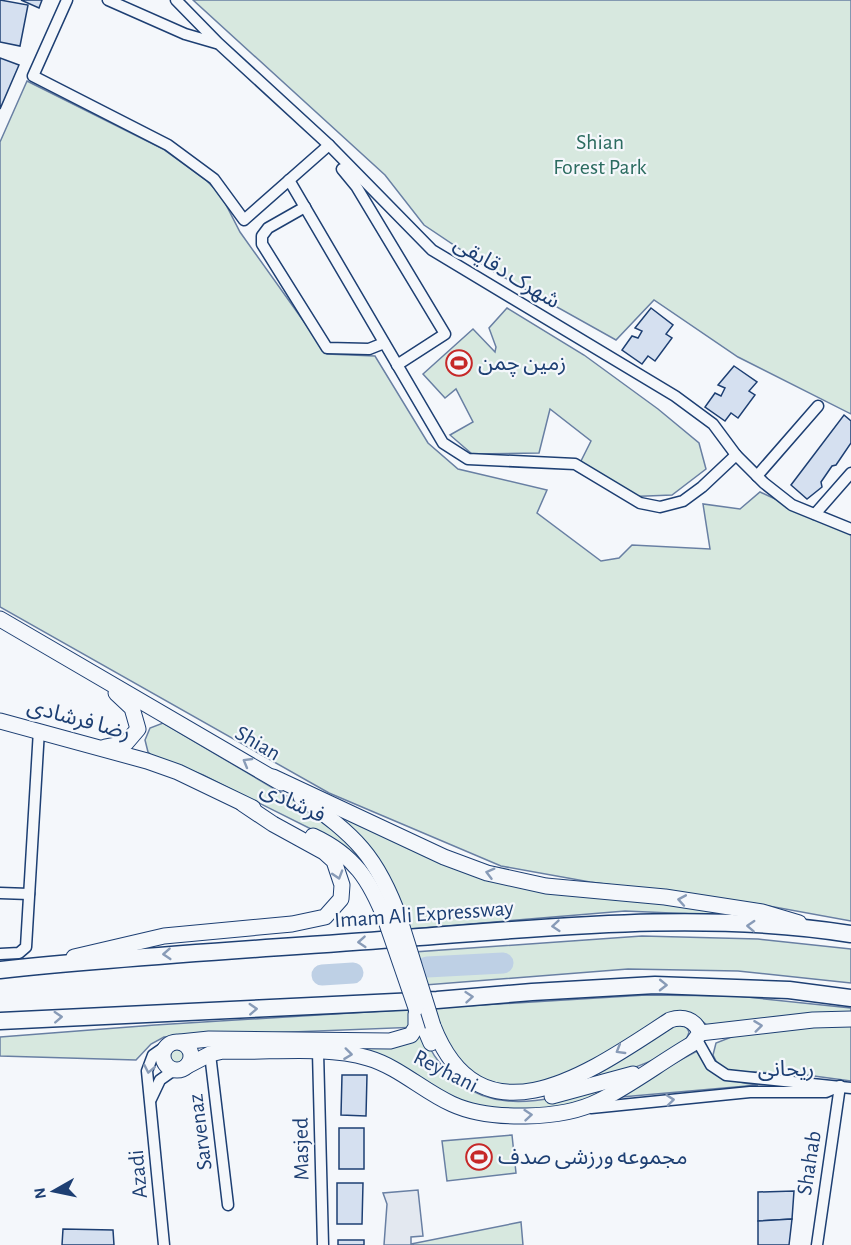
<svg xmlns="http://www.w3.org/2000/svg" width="851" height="1245" font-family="'Alegreya Sans','Noto Sans Arabic',sans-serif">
  <rect width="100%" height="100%" fill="#f4f7fb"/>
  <g fill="#d7e8df" stroke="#687fa3" stroke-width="1.5">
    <polygon points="193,0 851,0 851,414 738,357 654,300 616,340 491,270 424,225 385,175"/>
    <polygon points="27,81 163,149 207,181 221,195 240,232 327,354 375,356 428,443 458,469 547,490 537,513 601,561 619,558 632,545 710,549 703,504 740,509 760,492 851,534 851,921 758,904 590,882 501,866 329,793 0,607 0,142"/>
    <polygon points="507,308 584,355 658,409 699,443 706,469 672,495 622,497 576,471 591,441 550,409 539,453 472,454 450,435 473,422 456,389 445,398 423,374 473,329 495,352 496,347 489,328"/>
    <polygon points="163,723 295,801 344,835 377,880 325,836 203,775 151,755 148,752 145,740 150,728"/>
    <path d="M 319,805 L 420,853 L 633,900 L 763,917 L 625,911 L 410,929 C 386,861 376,848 319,805 Z"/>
    <polygon points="642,936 758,939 851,949 851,983 738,971 628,969 425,985 414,952"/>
    <path d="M 646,995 L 737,996 L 851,1008 L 851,1014 L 707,1025 L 693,1014 L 642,1032 L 554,1082 L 512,1087 L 478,1078 L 449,1050 L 427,1043 C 472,1129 549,1100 622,1081 L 594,1098 L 553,1108 L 511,1111 L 474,1107 L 345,1048 L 392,1046 L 418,1027 L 164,1037 L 151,1044 L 136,1060 L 0,1056 L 0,1037 L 155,1025 Z"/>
    <polygon points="851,1023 851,1081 799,1074 727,1071 717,1063 713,1055 716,1043 739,1034"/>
    <path d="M 673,1024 C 681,1024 686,1025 689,1032 C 685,1056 597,1080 574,1087 Z"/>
    <circle cx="177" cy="1056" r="8"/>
    <path d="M 697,1051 C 712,1076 730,1082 758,1085 L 610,1098 Z"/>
    <polygon points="512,1135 516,1173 447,1181 442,1141"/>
    <polygon points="521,1222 523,1245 406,1245"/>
  </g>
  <polygon fill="#e3e8f0" stroke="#687fa3" stroke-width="1.5" points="418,1190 423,1236 411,1237 411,1245 384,1245 387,1204 383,1193"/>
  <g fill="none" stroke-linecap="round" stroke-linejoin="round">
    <g stroke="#bed0e5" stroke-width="21">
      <polyline points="427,967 503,963"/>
      <polyline points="322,975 353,973"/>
    </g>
  </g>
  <g fill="#d5e0f0" stroke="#1d3f73" stroke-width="1.5">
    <polygon points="0,0 28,5 20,46 0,42"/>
    <polygon points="21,0 42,0 39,8"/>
    <polygon points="0,58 19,65 0,109"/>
    <polygon points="651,308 673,325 666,334 672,338 655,361 648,356 642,364 622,350 632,336 638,338 642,331 635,328"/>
    <polygon points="734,366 757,382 749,391 755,395 738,418 731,413 725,421 705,407 715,393 721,396 725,388 718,385"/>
    <polygon points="844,415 851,421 851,443 836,465 832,466 821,482 822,487 807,499 791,485"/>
    <polygon points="342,1075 367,1075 366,1116 341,1115"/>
    <rect x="339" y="1128" width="25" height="41"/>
    <polygon points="337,1183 363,1183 362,1224 337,1224"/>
    <polygon points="794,1191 792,1219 758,1221 758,1192"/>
    <polygon points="792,1219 789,1245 758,1245 758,1221"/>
    <polygon points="63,1229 113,1230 114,1245 62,1245"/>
    <rect x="338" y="1240" width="26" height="5"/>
  </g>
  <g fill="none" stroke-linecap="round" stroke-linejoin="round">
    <g stroke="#1d3f73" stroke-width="13">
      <g id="minor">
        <polyline points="67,0 33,76 168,145 214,179 244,220 329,145"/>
        <polyline points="108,0 185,34 216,43"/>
        <polyline points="176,0 218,43 329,145 432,250 675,396 713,424 736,455 764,483 792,505 851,529"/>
        <polyline points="342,169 356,186 445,334 397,365"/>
        <polyline points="289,180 443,443 468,459 575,464 640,503 660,507 683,501 702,487 736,455"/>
        <polyline points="305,207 268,228 262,236 262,244 327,348 369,349 384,343"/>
        <polyline points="757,476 818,406"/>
        <polyline points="815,514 851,473"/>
        <polyline points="0,893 29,894"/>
        <polyline points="0,954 19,953 26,947 39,730"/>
        <polyline points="697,1040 711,1065 726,1075 851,1088"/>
        <polyline points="318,1052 323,1245"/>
        <polyline points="210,1054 228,1205"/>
        <polyline points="151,1099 160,1080 174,1070"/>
        <polyline points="591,1108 750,1092 826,1092 840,1086"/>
        <polyline points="164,1245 147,1071 153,1055 166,1046"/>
        <polyline points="817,1245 840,1086"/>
      </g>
    </g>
    <g stroke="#1d3f73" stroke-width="17">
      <g id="secondary">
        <polyline points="0,619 281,783"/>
        <polyline points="0,721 147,761 178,772 253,808"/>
        <polyline points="105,747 126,743 138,729 132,708 116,693"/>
        <polyline points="273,777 444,857 487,873 546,886 665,897 762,912 799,923"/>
        <path d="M 301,797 C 355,836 377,855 400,920"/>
        <path d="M 313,836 C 354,855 370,880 386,921"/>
        <polyline points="74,957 164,936 292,924 325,917 341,899 342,885 334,861 324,852 273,824 243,804"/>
        <polyline points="416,1008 431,1043"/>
        <polyline points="700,1033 813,1020 851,1019"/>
        <circle cx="177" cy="1056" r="14"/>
        <polyline points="180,1042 209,1039 390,1041 411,1035 416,1027 416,1014"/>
        <path d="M 187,1066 L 210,1054 L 223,1051 C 269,1053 323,1045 368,1058 C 399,1067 423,1091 452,1104 C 489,1121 562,1120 599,1101 C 631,1085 661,1062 692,1044 L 700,1033 C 695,1019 683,1016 670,1020 C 597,1067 483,1153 433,1026"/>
        <polyline points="552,1096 633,1074"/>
      </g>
    </g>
    <g stroke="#1d3f73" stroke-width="19">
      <g id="trunk">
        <path d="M 0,970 C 131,956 262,949 394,939 C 544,928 701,910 851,934"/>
        <polyline points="0,1021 437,1000 532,992 655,985 789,990 851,998"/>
      </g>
    </g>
    <use href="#minor" stroke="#f4f7fb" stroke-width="10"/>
    <use href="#secondary" stroke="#f4f7fb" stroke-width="15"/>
    <use href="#trunk" stroke="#f4f7fb" stroke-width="16"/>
    <g stroke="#1d3f73" stroke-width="17" stroke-linecap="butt">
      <g id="secondary-bridge">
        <polyline points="400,920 433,1026"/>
        <polyline points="386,921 416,1008"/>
      </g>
    </g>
    <use href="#secondary-bridge" stroke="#f4f7fb" stroke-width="15"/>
  </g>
  <defs><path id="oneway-chevron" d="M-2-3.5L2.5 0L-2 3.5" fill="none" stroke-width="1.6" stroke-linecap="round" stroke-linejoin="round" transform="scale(1.5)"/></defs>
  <g stroke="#889bb7">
    <use href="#oneway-chevron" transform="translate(247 762) rotate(-150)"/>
    <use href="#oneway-chevron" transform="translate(490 873) rotate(-165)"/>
    <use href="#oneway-chevron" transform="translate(338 875) rotate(73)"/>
    <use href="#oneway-chevron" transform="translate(682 900) rotate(-170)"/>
    <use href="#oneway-chevron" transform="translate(556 926) rotate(175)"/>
    <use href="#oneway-chevron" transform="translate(751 926) rotate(-177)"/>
    <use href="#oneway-chevron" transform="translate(362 942) rotate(176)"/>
    <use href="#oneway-chevron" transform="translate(167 954) rotate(176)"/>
    <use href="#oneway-chevron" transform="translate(663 985) rotate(1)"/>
    <use href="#oneway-chevron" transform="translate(469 997) rotate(-5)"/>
    <use href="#oneway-chevron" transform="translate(253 1009) rotate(-3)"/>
    <use href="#oneway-chevron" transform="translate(58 1017) rotate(-3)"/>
    <use href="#oneway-chevron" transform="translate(758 1026) rotate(-7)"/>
    <use href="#oneway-chevron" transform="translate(620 1050) rotate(149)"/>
    <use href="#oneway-chevron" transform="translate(348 1054) rotate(7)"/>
    <use href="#oneway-chevron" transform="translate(149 1069) rotate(101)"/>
    <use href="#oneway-chevron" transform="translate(670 1100) rotate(-6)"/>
    <use href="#oneway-chevron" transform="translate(528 1115) rotate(-5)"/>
  </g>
  <defs>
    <g id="stadium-ring" transform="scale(1.35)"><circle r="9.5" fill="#f4f7fb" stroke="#c62828" stroke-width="1.5"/><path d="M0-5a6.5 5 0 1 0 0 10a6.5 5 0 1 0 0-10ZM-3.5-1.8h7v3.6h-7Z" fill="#c62828"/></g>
  </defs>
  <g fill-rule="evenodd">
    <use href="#stadium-ring" x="459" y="363"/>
    <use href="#stadium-ring" x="479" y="1157"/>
  </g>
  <g text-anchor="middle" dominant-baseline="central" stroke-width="4.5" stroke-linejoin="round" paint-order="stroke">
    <g font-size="22" fill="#2c6c60" stroke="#f4f7fb">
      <text x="600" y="142">Shian<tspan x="600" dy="25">Forest Park</tspan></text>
    </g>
    <g font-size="22" fill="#1d3f73" stroke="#f4f7fb">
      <text transform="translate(507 272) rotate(31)">شهرک دقایقی</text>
      <text transform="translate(79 719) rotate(15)">رضا فرشادی</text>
      <text transform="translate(258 743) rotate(30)">Shian</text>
      <text transform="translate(293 802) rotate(25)">فرشادی</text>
      <text transform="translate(424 914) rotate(-4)">Imam Ali Expressway</text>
      <text x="786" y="1069">ریحانی</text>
      <text transform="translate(446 1071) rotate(27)">Reyhani</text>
      <text transform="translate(200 1132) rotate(-97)">Sarvenaz</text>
      <text transform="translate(301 1149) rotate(-91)">Masjed</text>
      <text transform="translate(809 1163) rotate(-81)">Shahab</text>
      <text transform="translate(138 1174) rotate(-95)">Azadi</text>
    </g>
    <g font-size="22" fill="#1d3f73" stroke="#f4f7fb" text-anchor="start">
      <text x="478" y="363">زمین چمن</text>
      <text x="498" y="1157">مجموعه ورزشی صدف</text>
    </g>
  </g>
  <g transform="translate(54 1191) rotate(261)" stroke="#f4f7fb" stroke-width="4.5" paint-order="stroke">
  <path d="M0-4.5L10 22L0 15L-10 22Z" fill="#1d3f73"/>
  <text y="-9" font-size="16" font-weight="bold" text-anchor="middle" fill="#1d3f73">N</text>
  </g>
</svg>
